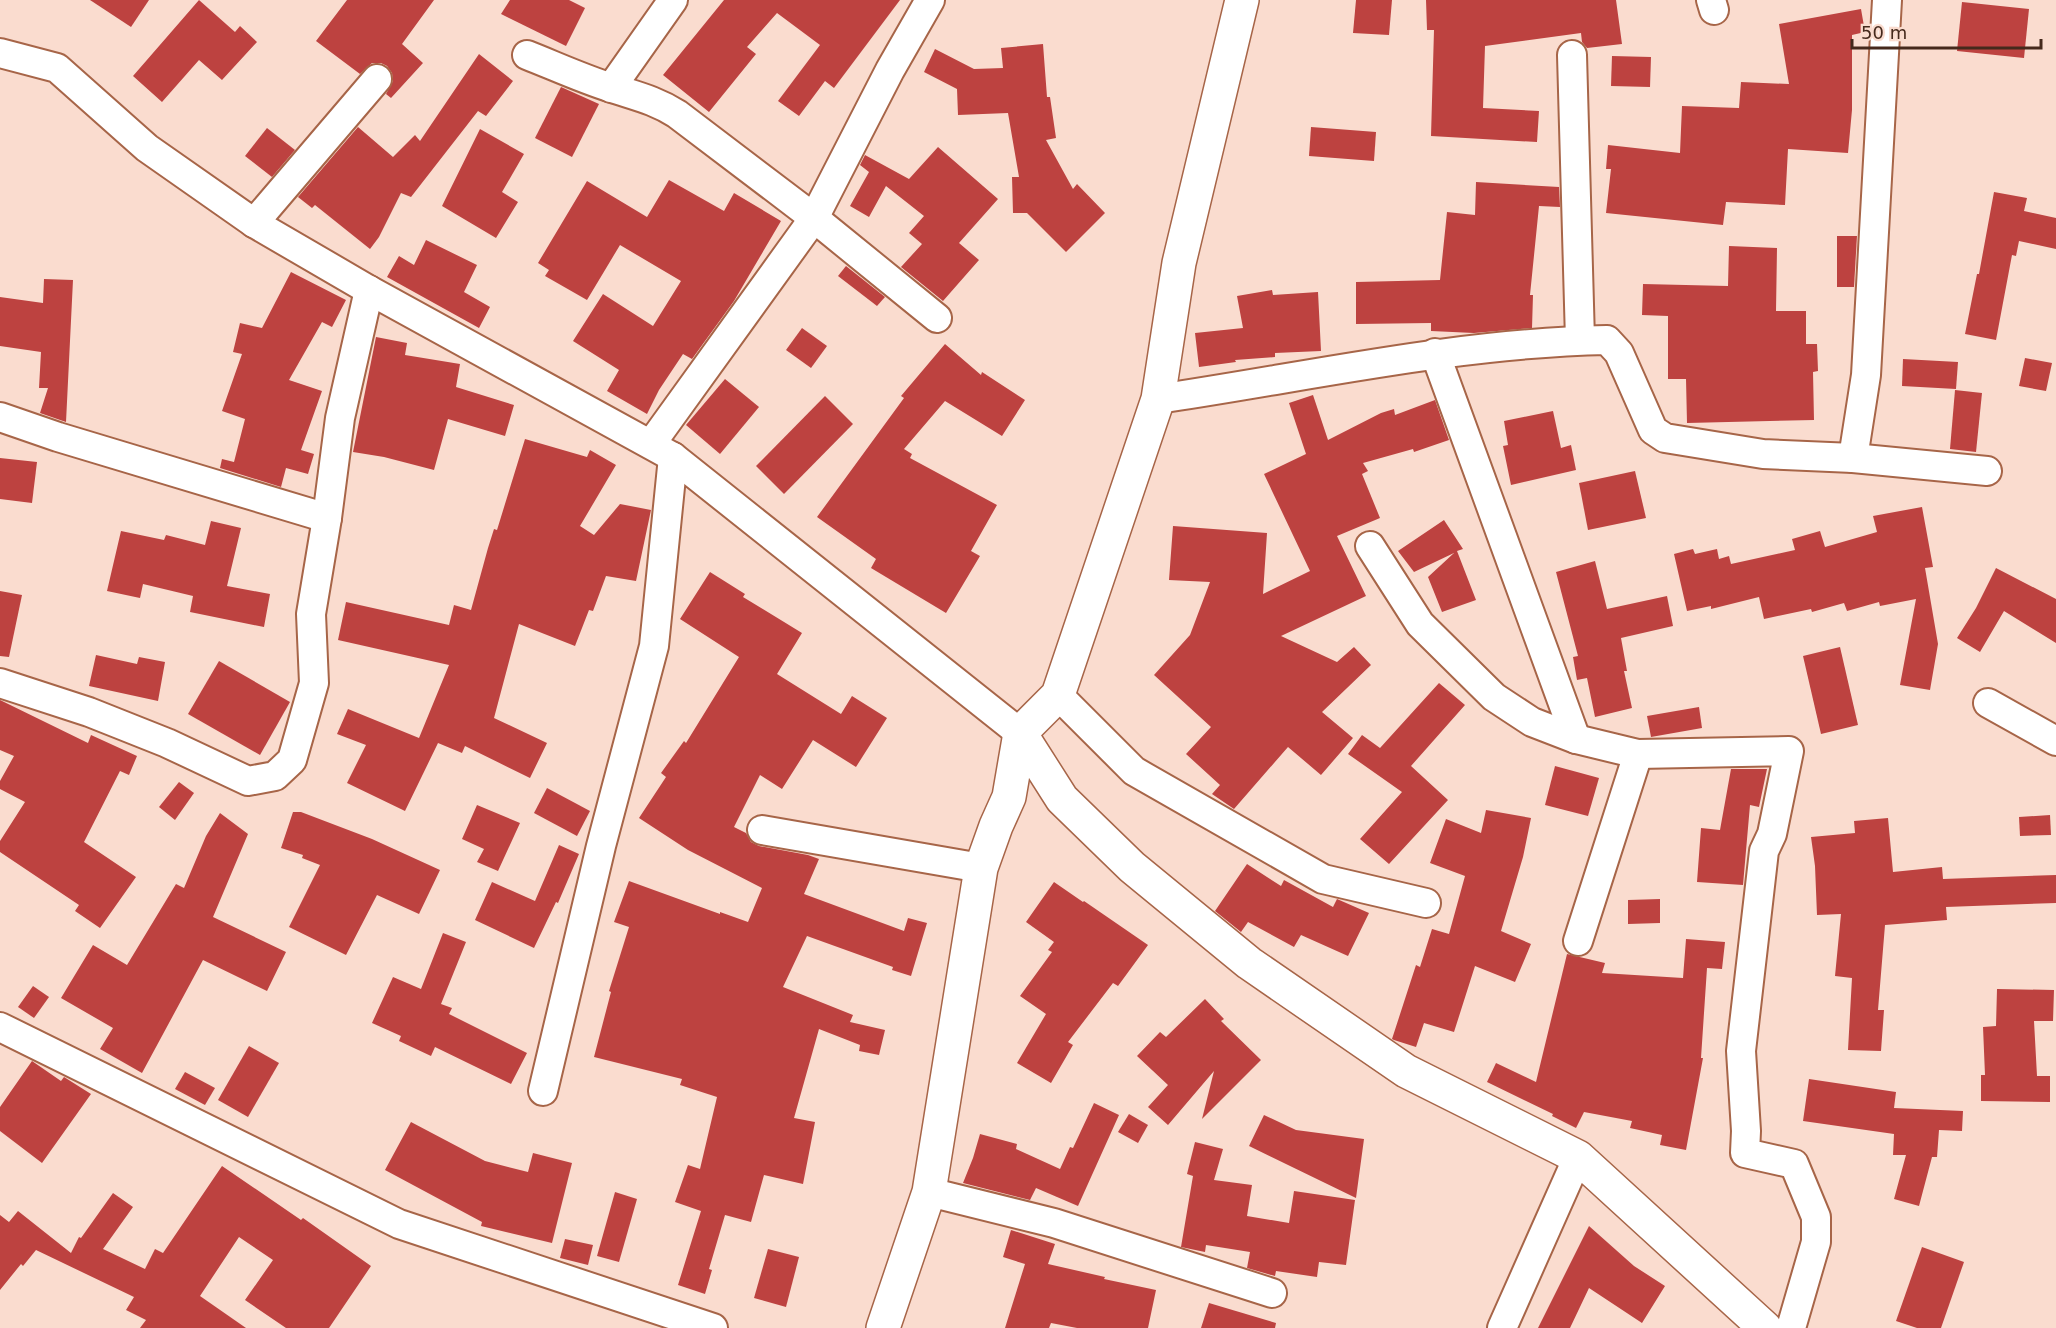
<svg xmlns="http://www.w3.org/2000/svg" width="2056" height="1328" font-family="'DejaVu Sans',sans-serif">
  <rect width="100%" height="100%" fill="#fadccf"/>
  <g fill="#bd4240">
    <polygon points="90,0 149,0 131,27"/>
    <polygon points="199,0 235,32 240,26 257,42 222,80 199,60 162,102 133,76"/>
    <polygon points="347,0 434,0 402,44 423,63 391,98 386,94 393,81 392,73 387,66 381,63 372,63 360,74 316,41"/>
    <polygon points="510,0 569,0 585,8 566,46 501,14"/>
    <polygon points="724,0 900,0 834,88 825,81 799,116 778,101 820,45 777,13 747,47 756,54 709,112 663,75"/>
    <polygon points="1356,0 1392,0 1389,35 1353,33"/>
    <polygon points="1426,0 1616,0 1622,44 1587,48 1582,42 1581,33 1485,46 1483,108 1539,111 1537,142 1431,136 1434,30 1427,30"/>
    <polygon points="1962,2 2029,9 2024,58 1957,51"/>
    <polygon points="1861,9 1865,32 1852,35 1852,110 1848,153 1788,149 1785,205 1726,202 1723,225 1606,213 1611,169 1606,169 1608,145 1680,153 1682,106 1739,108 1741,82 1789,84 1779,24"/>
    <polygon points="1043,44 1047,97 1050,97 1056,138 1046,140 1073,189 1077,184 1105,213 1066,252 1027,213 1013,213 1012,177 1019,177 1008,113 958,115 957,89 924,72 935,49 974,69 1003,68 1001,48"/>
    <polygon points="479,54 513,81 486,116 478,111 411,197 401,193 379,237 370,249 315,205 312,208 298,197 358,127 393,157 415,135 420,141"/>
    <polygon points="1612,56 1651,57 1650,87 1611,86"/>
    <polygon points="561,87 599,104 572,157 535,138"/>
    <polygon points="1311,127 1376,132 1374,161 1309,156"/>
    <polygon points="267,128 295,150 272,177 245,156"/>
    <polygon points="480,129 524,154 502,192 518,202 496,238 442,206"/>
    <polygon points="938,147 998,199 959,243 979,260 943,301 901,267 922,244 909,233 924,216 886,186 869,217 850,206 869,172 860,165 865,155 909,179"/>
    <polygon points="669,180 724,211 734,193 781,221 734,301 692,359 683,354 659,390 647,414 607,391 619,370 573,341 603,294 653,326 681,281 620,245 587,300 545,276 549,270 538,263 587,181 647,217"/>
    <polygon points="1476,182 1559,187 1560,207 1539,206 1530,295 1533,295 1532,328 1474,333 1431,331 1431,323 1356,324 1356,282 1440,280 1447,212 1475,215"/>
    <polygon points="1994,192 2027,198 2024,211 2056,218 2056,249 2019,241 2016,256 2012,255 1996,340 1965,334 1977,274 1979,274"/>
    <polygon points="1837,236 1857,236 1854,287 1837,287"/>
    <polygon points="426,240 477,265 464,292 490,307 479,328 387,277 399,256 414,265"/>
    <polygon points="1729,246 1777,248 1776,311 1806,311 1806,344 1817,344 1818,371 1813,372 1814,420 1687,423 1686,379 1668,379 1668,316 1642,315 1643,284 1728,286"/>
    <polygon points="846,266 885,297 877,306 838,276"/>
    <polygon points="291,272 346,300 332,327 322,322 289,380 322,391 301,450 314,454 308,474 286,468 281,487 220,468 222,459 234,462 245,419 222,411 242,354 233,352 240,323 262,328"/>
    <polygon points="44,279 73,280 66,422 40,413 48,388 39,388 41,352 0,346 0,297 43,303"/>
    <polygon points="1272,290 1273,295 1318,292 1321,351 1275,353 1275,357 1235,360 1236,362 1199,367 1195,333 1243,328 1237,296"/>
    <polygon points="802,328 827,346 811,368 786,350"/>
    <polygon points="376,337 407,343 405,355 460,364 456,387 514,405 505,436 448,419 434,470 384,457 353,452"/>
    <polygon points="945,344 981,375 982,372 1025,400 1002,436 945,401 904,449 912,454 910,458 997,505 971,551 980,556 946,613 871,568 876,559 817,517 904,398 901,396"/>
    <polygon points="2025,358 2052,363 2046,391 2019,386"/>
    <polygon points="1903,359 1958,362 1956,389 1902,386"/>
    <polygon points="725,379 759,407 720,454 686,425"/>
    <polygon points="1955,390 1982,393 1976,452 1950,449"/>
    <polygon points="1313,395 1328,440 1381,413 1394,409 1395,415 1435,400 1449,440 1414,452 1413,449 1363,463 1368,471 1362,474 1380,518 1337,536 1366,596 1281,636 1337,662 1354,647 1371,665 1322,712 1353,738 1321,775 1288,747 1234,809 1212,794 1220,785 1186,754 1211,727 1154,675 1190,635 1210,582 1169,580 1173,526 1267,533 1263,594 1310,571 1264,474 1306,454 1289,403"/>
    <polygon points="825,396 853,424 784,494 756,466"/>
    <polygon points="1553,411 1561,448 1571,445 1576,470 1511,485 1503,446 1508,445 1504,421"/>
    <polygon points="525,439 587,457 590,450 616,465 580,526 594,535 620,504 651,510 636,581 606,576 593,611 589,610 575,646 519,624 494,718 547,743 530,778 465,746 462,753 438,743 405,811 347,783 366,745 337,734 348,709 419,738 449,665 338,640 346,602 449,625 454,605 471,610 488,548 494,529 497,530"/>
    <polygon points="0,458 37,462 32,503 0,499"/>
    <polygon points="1635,471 1646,518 1588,530 1579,483"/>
    <polygon points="1922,507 1933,567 1925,568 1938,644 1930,690 1900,685 1916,599 1880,606 1879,602 1847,611 1844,603 1812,612 1811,609 1764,619 1759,597 1711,609 1711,606 1687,611 1674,554 1693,549 1695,554 1717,549 1719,559 1729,556 1731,564 1795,550 1792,539 1820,531 1825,547 1877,532 1873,516"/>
    <polygon points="1444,520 1463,549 1457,551 1476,600 1442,612 1428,577 1454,553 1414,572 1398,551"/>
    <polygon points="211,521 241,528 227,586 270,594 264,627 190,612 193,596 143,584 140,598 107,591 121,531 164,540 166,535 205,545"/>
    <polygon points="1595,561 1607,609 1667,596 1673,626 1621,638 1627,671 1624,671 1632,708 1595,717 1587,678 1577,680 1573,657 1578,656 1556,572"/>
    <polygon points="1996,568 2056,599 2056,643 2004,611 1980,652 1957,638 1976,608"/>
    <polygon points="710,572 745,594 743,597 802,633 777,674 841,714 852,696 887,718 856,767 813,740 782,789 760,775 734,827 746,833 751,842 759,846 808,855 819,859 804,894 904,931 908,918 927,923 911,976 892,970 893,967 807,936 783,987 853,1015 850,1022 885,1030 879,1055 859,1051 860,1045 819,1029 794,1118 815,1122 803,1184 764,1175 751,1222 725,1215 709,1269 712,1270 705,1294 678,1285 701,1211 675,1202 688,1165 700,1169 717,1097 680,1085 682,1079 594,1057 611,992 609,991 629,927 614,922 629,881 720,914 720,912 748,922 762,888 688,850 639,818 666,777 661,773 684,741 686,743 739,657 680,619"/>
    <polygon points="0,591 22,595 9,657 0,656"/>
    <polygon points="1840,647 1858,725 1821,734 1803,656"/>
    <polygon points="96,655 137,664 139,657 165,662 158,701 89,686"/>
    <polygon points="219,661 290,702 260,755 188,714"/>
    <polygon points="1439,683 1465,705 1411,766 1448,800 1389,864 1360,839 1402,792 1348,754 1362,735 1380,748"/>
    <polygon points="0,700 88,743 91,735 137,756 129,775 120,771 84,842 136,877 100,928 75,911 79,905 0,852 0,841 25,802 0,789 0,781 14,756 0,750"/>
    <polygon points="1699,707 1702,728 1651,737 1647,716"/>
    <polygon points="1555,766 1599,778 1588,816 1545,805"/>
    <polygon points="1731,769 1767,769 1759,807 1750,805 1743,885 1697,882 1701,828 1720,830"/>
    <polygon points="179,782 194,793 175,820 159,807"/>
    <polygon points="547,788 590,811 577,836 534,813"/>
    <polygon points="477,805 520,823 498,871 477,862 484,849 462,839"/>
    <polygon points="1486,810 1531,818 1523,857 1501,931 1531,944 1515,982 1475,966 1454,1032 1424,1023 1416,1047 1394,1040 1392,1039 1416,965 1420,967 1432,929 1449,934 1465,876 1430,863 1446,819 1481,833"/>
    <polygon points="293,812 301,812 372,839 440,870 419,914 377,895 346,955 289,927 320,865 302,858 303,855 281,848"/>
    <polygon points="220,813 248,834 213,917 286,952 267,991 203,960 142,1073 100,1049 113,1028 61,998 93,945 127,965 176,884 184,888 206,836"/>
    <polygon points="2050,815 2051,835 2020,836 2019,817"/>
    <polygon points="1888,818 1893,872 1942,867 1943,879 2056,875 2056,903 1946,907 1947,920 1885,925 1878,1010 1884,1010 1881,1051 1848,1050 1852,978 1835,976 1841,914 1817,915 1815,866 1811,837 1855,833 1854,821"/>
    <polygon points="559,845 579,854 558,903 556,902 534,948 475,920 492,882 535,901"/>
    <polygon points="1247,864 1281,886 1284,880 1333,907 1337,899 1369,913 1348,956 1301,935 1294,947 1248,922 1241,932 1215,911"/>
    <polygon points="1054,882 1083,902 1084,901 1148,945 1118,986 1113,983 1068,1042 1073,1045 1051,1083 1017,1063 1046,1014 1020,996 1052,952 1048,950 1054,942 1026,922"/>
    <polygon points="1660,899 1660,923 1628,924 1628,900"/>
    <polygon points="443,933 466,942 441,1004 452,1008 449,1014 527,1053 511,1084 435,1047 431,1056 399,1041 401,1036 372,1023 393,977 421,989"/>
    <polygon points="1686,939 1725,942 1722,969 1707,968 1701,1058 1703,1058 1686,1150 1660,1145 1662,1135 1630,1128 1632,1121 1584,1112 1576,1128 1552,1116 1553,1114 1487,1082 1496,1063 1536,1082 1567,954 1605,963 1602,973 1683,978"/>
    <polygon points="33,986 49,997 34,1018 18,1007"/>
    <polygon points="1997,989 2054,990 2053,1021 2034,1021 2037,1076 2050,1076 2050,1102 1981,1101 1981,1075 1985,1075 1983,1027 1996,1026"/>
    <polygon points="1205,999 1224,1019 1221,1021 1261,1060 1202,1119 1214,1071 1168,1125 1148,1107 1168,1085 1137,1056 1160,1032 1166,1037"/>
    <polygon points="249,1046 279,1063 248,1117 218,1100"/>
    <polygon points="32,1061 61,1081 64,1077 91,1094 42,1163 0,1131 0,1107"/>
    <polygon points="185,1072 215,1088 205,1105 175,1089"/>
    <polygon points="1809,1079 1896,1092 1894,1108 1963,1111 1962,1131 1939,1130 1937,1157 1932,1157 1919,1206 1894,1199 1906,1155 1893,1155 1894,1134 1803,1121"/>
    <polygon points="1094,1103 1119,1115 1078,1206 1036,1188 1030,1200 963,1183 973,1158 980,1134 1017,1144 1016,1149 1060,1169 1070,1147 1073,1148"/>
    <polygon points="1129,1114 1148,1125 1138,1143 1118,1132"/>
    <polygon points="1264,1115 1296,1130 1364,1139 1356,1198 1249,1146"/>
    <polygon points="411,1122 485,1161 528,1172 533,1153 572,1163 552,1243 481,1226 482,1222 385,1170"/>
    <polygon points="1195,1142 1223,1149 1214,1180 1252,1185 1247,1216 1289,1223 1294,1191 1355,1200 1346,1265 1319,1262 1317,1277 1276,1271 1275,1276 1247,1268 1250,1252 1206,1245 1205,1252 1181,1247 1193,1176 1187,1174"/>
    <polygon points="222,1166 301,1220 303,1218 371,1266 329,1328 286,1328 245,1300 273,1260 239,1237 200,1296 246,1328 140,1328 146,1320 126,1310 134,1297 36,1250 23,1266 21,1264 0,1290 0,1215 9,1222 18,1211 71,1253 79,1237 81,1238 113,1193 133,1207 103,1249 145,1269 155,1249 163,1253"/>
    <polygon points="615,1192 637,1199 619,1262 597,1256"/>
    <polygon points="1589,1226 1634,1266 1665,1286 1642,1323 1589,1288 1570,1328 1538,1328"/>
    <polygon points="1011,1230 1055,1244 1048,1264 1105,1277 1104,1279 1156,1290 1148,1328 1077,1328 1051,1323 1049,1328 1005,1328 1025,1264 1003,1257"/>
    <polygon points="565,1239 593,1245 588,1265 560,1258"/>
    <polygon points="1922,1247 1964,1262 1941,1328 1917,1328 1896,1321"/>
    <polygon points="768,1249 799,1257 786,1307 754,1298"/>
    <polygon points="1209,1303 1276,1323 1275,1328 1201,1328"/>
  </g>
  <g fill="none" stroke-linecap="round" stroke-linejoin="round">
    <g stroke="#a76548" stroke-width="32">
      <g id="minor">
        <polyline points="1711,0 1714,10"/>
        <polyline points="0,53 57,68 147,148 254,223 369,290 673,457 1020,733"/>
        <path d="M 527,55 C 555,66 583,79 612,88 C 636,96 655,100 677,114 L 814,218 L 937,318"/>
        <polyline points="1572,55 1580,340"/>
        <polyline points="611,88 673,0"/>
        <polyline points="254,223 377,79"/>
        <polyline points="1435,353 1576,739"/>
        <path d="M 1158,399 C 1307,377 1456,343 1607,340 L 1619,353 L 1653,430 L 1665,438 L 1763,454 L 1853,458 L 1987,471"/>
        <polyline points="0,417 58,437 327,518"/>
        <polyline points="651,444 814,218 890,70 930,0"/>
        <polyline points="1853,458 1866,375 1887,0"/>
        <polyline points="1370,546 1420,624 1494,697 1532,722 1576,739 1638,754 1789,751 1772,834 1764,851 1741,1051 1746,1131 1745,1153 1794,1164 1816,1217 1816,1242 1791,1328"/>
        <polyline points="0,683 89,712 167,743 248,781 275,776 292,760 314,683 311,614 327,518 340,418 369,290"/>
        <polyline points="1058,695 1134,771 1323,879 1426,903"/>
        <polyline points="1988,703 2056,741"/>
        <polyline points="762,830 981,868"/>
        <polyline points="1578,941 1638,754"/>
        <polyline points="0,1027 399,1224 713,1328"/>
        <polyline points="543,1091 601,846 654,646 673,457"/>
        <polyline points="929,1192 1054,1223 1272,1293"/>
        <polyline points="1502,1328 1578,1157"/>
      </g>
    </g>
    <g stroke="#a76548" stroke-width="36">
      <g id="tertiary">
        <polyline points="1020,733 1062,799 1132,867 1249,963 1406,1071 1578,1157 1765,1328"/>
        <polyline points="883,1328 929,1192 981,868 996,826 1009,797 1020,733 1058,695 1158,399 1179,263 1242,0"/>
      </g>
    </g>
    <use href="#minor" stroke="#fff" stroke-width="28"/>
    <use href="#tertiary" stroke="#fff" stroke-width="33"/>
  </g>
  <path d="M1852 39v9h189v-9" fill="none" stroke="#45291c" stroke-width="3"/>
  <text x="1861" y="39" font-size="18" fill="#45291c" stroke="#fadccf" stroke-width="4.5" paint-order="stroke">50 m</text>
</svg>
